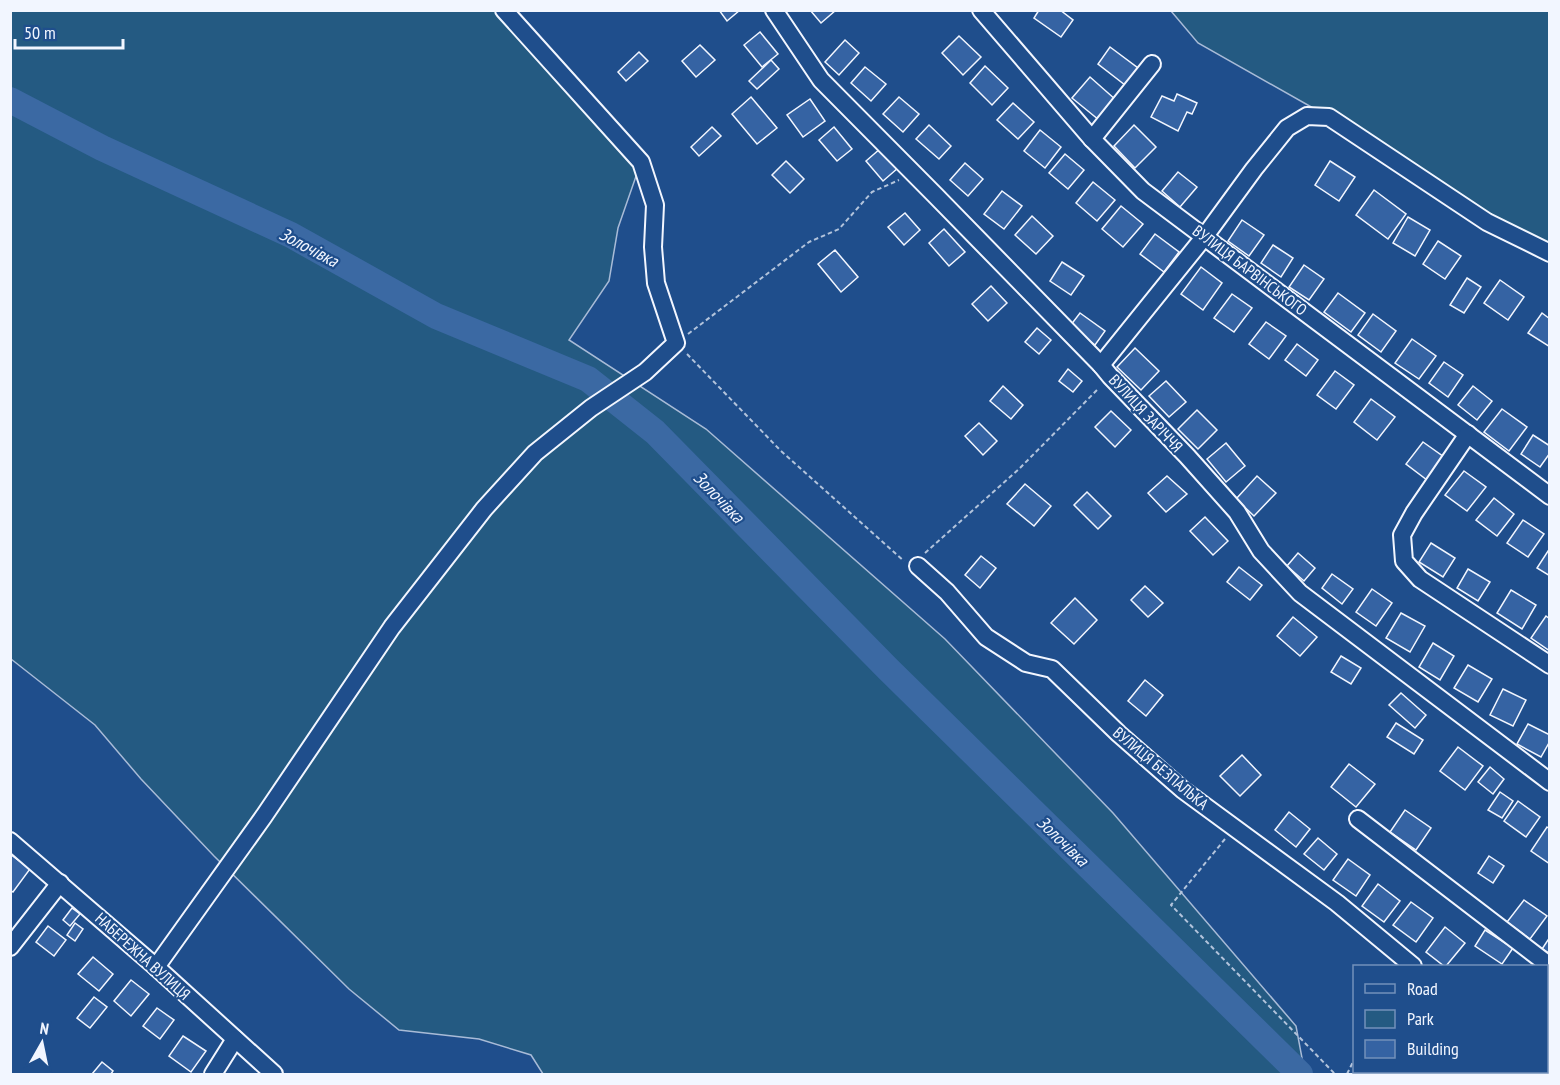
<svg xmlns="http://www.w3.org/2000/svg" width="1560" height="1085" font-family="'PT Sans Narrow',sans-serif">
  <rect width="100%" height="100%" fill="#1f4e8c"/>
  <g fill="#245a82" stroke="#a8bbd7" stroke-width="1.5">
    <polygon points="10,11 504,11 641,162 618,228 609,281 569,340 706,429 945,639 1113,813 1296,1026 1305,1074 543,1074 531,1055 479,1039 399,1030 349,989 214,856 141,779 95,725 11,659"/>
    <polygon points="1171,11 1549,11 1549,247 1500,222 1329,117 1198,43"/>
  </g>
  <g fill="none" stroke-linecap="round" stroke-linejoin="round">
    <polyline stroke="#3b69a3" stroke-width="26" points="10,100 102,148 291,235 436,316 588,379 655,432 888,669 1300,1074"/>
  </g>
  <g fill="#3563a3" stroke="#f2f6ff" stroke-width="1.5">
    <polygon points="719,10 740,10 727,21"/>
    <polygon points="810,10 836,10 821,23"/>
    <polygon points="1039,10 1060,10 1073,20 1061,37 1034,18"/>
    <polygon points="760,32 778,54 762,67 744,45"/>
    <polygon points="959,36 981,57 963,75 942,53"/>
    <polygon points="845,40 859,53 839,75 825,62"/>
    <polygon points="700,45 715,60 696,77 682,61"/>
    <polygon points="1110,47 1138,68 1125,85 1098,64"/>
    <polygon points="639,52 648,61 626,81 618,72"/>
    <polygon points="771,60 779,69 757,89 749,81"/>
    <polygon points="985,66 1008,88 992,105 970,83"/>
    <polygon points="865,67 886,84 871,101 851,83"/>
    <polygon points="1090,77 1116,100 1099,120 1072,98"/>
    <polygon points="1177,94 1197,103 1192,114 1187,112 1178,131 1151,117 1162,96 1174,101"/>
    <polygon points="751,97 777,128 757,144 732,114"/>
    <polygon points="899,97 919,114 903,132 883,114"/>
    <polygon points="810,99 825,121 803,137 787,115"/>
    <polygon points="1013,103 1034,122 1018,139 997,120"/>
    <polygon points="929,125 951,146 939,159 916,139"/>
    <polygon points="1134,125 1156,147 1135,168 1114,146"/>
    <polygon points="712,127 721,136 699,156 691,147"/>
    <polygon points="834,127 852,149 837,161 819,140"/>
    <polygon points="1040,130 1061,147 1045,168 1024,151"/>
    <polygon points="881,148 898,168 883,181 866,161"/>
    <polygon points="1065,154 1084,170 1068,189 1049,173"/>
    <polygon points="786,161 804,179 790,193 772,175"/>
    <polygon points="1330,161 1355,177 1339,201 1315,185"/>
    <polygon points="965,163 983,179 968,196 950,180"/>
    <polygon points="1178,172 1197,187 1180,207 1162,191"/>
    <polygon points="1093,182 1115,200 1097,221 1076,203"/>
    <polygon points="1374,190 1406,214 1388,239 1356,215"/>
    <polygon points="1002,191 1022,206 1004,229 984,214"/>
    <polygon points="1121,206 1143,224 1123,247 1102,229"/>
    <polygon points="905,213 920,230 904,245 888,227"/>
    <polygon points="1032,216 1053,236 1036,254 1015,235"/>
    <polygon points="1408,217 1430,230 1415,256 1393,243"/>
    <polygon points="1242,220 1264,235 1249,256 1228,241"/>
    <polygon points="944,229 965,252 949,266 929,243"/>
    <polygon points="1155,234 1179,252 1164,272 1140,254"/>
    <polygon points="1438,241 1461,256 1445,279 1423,264"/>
    <polygon points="1273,245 1293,258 1281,277 1261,263"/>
    <polygon points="835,250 858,277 841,292 818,264"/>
    <polygon points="1062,262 1084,276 1071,295 1050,281"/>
    <polygon points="1304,265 1324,279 1309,300 1289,287"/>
    <polygon points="1201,267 1222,283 1203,310 1181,294"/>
    <polygon points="1467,278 1481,287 1464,313 1450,305"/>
    <polygon points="1500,280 1524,297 1508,320 1484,303"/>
    <polygon points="991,286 1007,303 988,321 972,304"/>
    <polygon points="1338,293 1365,313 1351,332 1324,312"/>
    <polygon points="1232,294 1252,308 1234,332 1214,318"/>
    <polygon points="1080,313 1105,331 1095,345 1070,326"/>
    <polygon points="1542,313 1550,319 1550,347 1528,333"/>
    <polygon points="1373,314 1396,331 1381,352 1358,335"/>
    <polygon points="1266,322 1286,336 1269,359 1249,344"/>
    <polygon points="1037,328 1051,340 1039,354 1025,342"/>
    <polygon points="1412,339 1436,356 1419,379 1395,363"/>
    <polygon points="1297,344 1318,360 1306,376 1285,360"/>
    <polygon points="1135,348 1159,371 1141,390 1117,367"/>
    <polygon points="1444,362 1463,375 1448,397 1429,383"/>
    <polygon points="1068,369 1082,381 1073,392 1059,381"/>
    <polygon points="1335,371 1354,385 1336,409 1317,395"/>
    <polygon points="1166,381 1186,402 1169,417 1149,396"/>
    <polygon points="1003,386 1023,405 1011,419 990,401"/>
    <polygon points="1473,386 1492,401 1477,420 1458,405"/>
    <polygon points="1371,399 1395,417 1377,440 1354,422"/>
    <polygon points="1502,409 1527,427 1509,451 1484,432"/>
    <polygon points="1197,410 1217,430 1198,449 1178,429"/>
    <polygon points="1111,411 1131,430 1115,447 1095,427"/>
    <polygon points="979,423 997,441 983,455 965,436"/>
    <polygon points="1533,435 1550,446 1550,453 1540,467 1521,454"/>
    <polygon points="1423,442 1444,457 1427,480 1406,464"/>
    <polygon points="1226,443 1245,466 1226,482 1207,459"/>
    <polygon points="1464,471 1486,487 1467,511 1445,495"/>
    <polygon points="1167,476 1187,494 1166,512 1148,493"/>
    <polygon points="1257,476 1276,493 1254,516 1236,499"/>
    <polygon points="1025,484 1051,506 1034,526 1007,504"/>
    <polygon points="1087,492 1111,516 1098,529 1074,505"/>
    <polygon points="1494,498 1514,514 1497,536 1476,520"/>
    <polygon points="1205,517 1228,541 1213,555 1190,531"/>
    <polygon points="1523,520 1544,534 1528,557 1507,543"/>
    <polygon points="1431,543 1455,558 1443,577 1419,562"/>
    <polygon points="1550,548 1550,576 1537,568"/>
    <polygon points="1298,553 1315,568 1304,581 1287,566"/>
    <polygon points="981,556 996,568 980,588 965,575"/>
    <polygon points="1239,567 1262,585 1250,600 1227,582"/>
    <polygon points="1468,569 1490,582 1478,601 1457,588"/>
    <polygon points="1332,574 1353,589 1342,604 1322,588"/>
    <polygon points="1145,586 1163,603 1148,617 1131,600"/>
    <polygon points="1372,589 1392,603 1376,626 1356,612"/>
    <polygon points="1511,590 1536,605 1522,629 1497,613"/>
    <polygon points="1075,598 1097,620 1074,644 1051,623"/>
    <polygon points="1401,613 1425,626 1410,652 1386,638"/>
    <polygon points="1546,616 1550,619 1550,651 1531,638"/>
    <polygon points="1293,617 1317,637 1300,656 1277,636"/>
    <polygon points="1433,643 1454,656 1440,680 1419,667"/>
    <polygon points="1341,656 1361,668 1351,684 1331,672"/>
    <polygon points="1468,665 1492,679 1478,702 1454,688"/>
    <polygon points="1145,680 1163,695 1146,716 1128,701"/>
    <polygon points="1503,689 1526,700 1513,726 1490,715"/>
    <polygon points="1401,693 1426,715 1415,728 1389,705"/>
    <polygon points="1396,723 1423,740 1414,754 1387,737"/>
    <polygon points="1528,724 1550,735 1550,741 1541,757 1517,744"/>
    <polygon points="1458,747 1483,766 1465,790 1440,771"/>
    <polygon points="1242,755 1261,775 1240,796 1220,776"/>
    <polygon points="1349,764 1375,784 1356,807 1331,787"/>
    <polygon points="1490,767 1504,779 1493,794 1478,782"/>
    <polygon points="1500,792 1513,801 1502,818 1488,810"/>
    <polygon points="1518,801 1540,817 1526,837 1504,821"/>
    <polygon points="1405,810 1431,828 1416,850 1390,832"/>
    <polygon points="1289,812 1310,829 1296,847 1275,830"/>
    <polygon points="1547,827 1550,829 1550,864 1531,851"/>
    <polygon points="1318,838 1337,854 1324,870 1304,854"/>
    <polygon points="10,854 30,869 13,892 10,890"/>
    <polygon points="1489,856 1504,866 1493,883 1478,873"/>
    <polygon points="1348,859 1370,875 1356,896 1333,880"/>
    <polygon points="1378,884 1400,901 1384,922 1362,906"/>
    <polygon points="1524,900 1547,916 1530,939 1507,922"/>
    <polygon points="1411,902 1433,918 1416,942 1393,925"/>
    <polygon points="72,908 80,914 70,926 63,920"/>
    <polygon points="75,923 83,929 75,941 67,935"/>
    <polygon points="48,926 66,940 54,956 36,942"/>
    <polygon points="1445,927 1465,943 1446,966 1444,966 1426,952"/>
    <polygon points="1485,930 1513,948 1502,964 1475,946"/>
    <polygon points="1550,937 1550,954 1542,949"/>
    <polygon points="93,957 113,974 99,991 78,974"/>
    <polygon points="131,980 149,994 131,1016 114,1001"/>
    <polygon points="1546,981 1550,983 1550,1010 1546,1008"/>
    <polygon points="94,997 107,1007 90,1028 77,1018"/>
    <polygon points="157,1008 174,1020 160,1039 143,1026"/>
    <polygon points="183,1036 206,1051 191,1072 169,1056"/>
    <polygon points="102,1062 113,1071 111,1074 92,1074"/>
  </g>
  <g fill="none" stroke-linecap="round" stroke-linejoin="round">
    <g stroke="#f2f6ff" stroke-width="20">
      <g id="minor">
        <polyline points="774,10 821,80 935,195 1101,365 1110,376 1187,456 1237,512 1261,551 1300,593 1550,782"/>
        <polyline points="981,10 1092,139 1143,191 1550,496"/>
        <polyline points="1092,139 1152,64"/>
        <polyline points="1101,365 1205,236 1254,169 1287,128 1307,116 1329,117 1487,222 1550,253"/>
        <polyline points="1468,434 1414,513 1402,535 1404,561 1420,579 1550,665"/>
        <polyline points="918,566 947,592 986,637 1026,663 1052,669 1119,734 1183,790 1337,903 1413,966"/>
        <polyline points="1358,819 1550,966"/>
        <polyline points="10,841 156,967 274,1074"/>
        <polyline points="10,947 60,883"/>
        <polyline points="156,967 264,816 392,627 484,509 535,453 591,408 645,372 676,343 656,283 653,247 655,205 641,162 504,10"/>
        <polyline points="1546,1055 1550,1051"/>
        <polyline points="213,1074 235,1039"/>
        <polyline points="1533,1074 1535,1072"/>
      </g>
    </g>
    <g stroke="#b3c4dc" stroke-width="2" stroke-dasharray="4.5 3" stroke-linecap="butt">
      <polyline points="688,334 809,242 839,229 872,192 899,180"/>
      <polyline points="687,354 780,450 904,561"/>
      <polyline points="925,553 1019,469 1099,388"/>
      <polyline points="1225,839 1171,905 1335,1074"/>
      <polyline points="1347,1074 1354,1060"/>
    </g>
    <use href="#minor" stroke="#1f4e8c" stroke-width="16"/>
  </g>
  <g text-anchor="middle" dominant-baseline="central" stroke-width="4.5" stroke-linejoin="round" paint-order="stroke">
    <g font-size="16" fill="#f2f6ff" stroke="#1f4e8c">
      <text transform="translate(1250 270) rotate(37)">ВУЛИЦЯ БАРВІНСЬКОГО</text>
      <text transform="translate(1146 413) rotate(47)">ВУЛИЦЯ ЗАРІЧЧЯ</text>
      <text transform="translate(1161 768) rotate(40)">ВУЛИЦЯ БЕЗПАЛЬКА</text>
      <text transform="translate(143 956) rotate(42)">НАБЕРЕЖНА ВУЛИЦЯ</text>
    </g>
    <g font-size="18" font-style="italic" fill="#f2f6ff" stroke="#1f4e8c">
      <text transform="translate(309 247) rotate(28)">Золочівка</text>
      <text transform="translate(719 497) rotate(46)">Золочівка</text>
      <text transform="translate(1063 841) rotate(44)">Золочівка</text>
    </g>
  </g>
  <rect width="1560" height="1085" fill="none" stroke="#f2f6ff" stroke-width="24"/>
  <rect x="1353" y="965" width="195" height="108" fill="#1f4e8c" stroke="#7391ba" stroke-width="1.5"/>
  <rect x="1365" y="984" width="30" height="9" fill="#1f4e8c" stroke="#7391ba" stroke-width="1.5"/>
  <text x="1407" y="995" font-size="18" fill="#f2f6ff">Road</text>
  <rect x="1365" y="1010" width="30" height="18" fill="#245a82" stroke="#7391ba" stroke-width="1.5"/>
  <text x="1407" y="1025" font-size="18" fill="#f2f6ff">Park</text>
  <rect x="1365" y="1040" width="30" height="18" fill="#3563a3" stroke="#7391ba" stroke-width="1.5"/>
  <text x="1407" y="1055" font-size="18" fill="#f2f6ff">Building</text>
  <g transform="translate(42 1043) rotate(9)" stroke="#1f4e8c" stroke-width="4.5" paint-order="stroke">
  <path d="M0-4.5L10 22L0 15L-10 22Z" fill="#f2f6ff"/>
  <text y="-9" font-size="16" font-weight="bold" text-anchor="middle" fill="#f2f6ff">N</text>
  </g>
  <path d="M15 39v9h108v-9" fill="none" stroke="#f2f6ff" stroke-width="3"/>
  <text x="24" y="39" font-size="18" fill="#f2f6ff" stroke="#1f4e8c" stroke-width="4.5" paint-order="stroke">50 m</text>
</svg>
